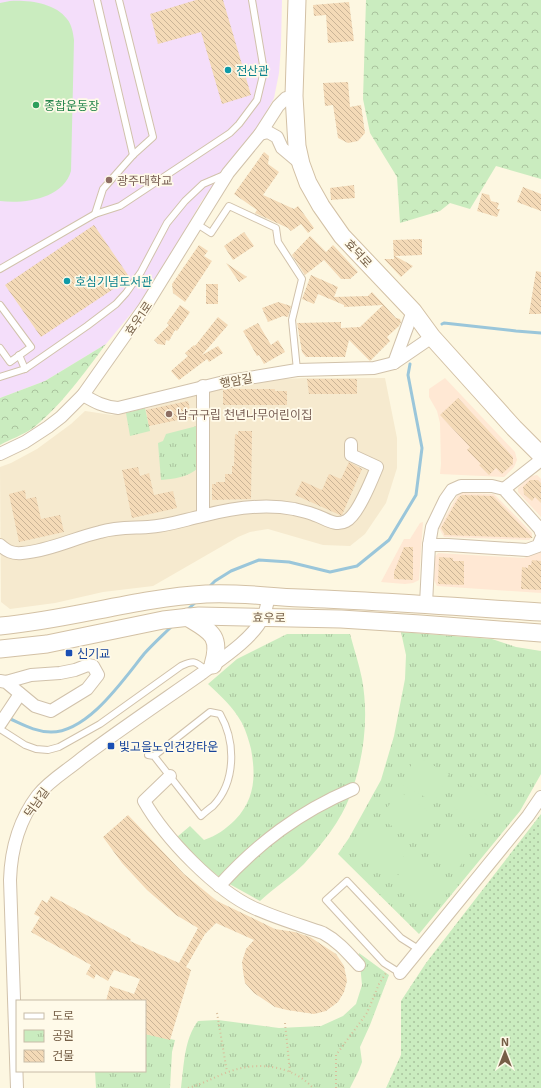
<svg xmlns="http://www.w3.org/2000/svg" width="541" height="1088" font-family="'Exo 2','Noto Sans KR',sans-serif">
  <defs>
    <pattern id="grass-dots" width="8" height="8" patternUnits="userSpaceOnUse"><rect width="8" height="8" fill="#caecbf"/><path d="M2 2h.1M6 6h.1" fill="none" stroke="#a9c29d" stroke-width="1.8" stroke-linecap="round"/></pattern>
    <pattern id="forest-crowns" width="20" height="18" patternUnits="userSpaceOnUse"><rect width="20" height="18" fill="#caecbf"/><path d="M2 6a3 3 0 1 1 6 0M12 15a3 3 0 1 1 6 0" fill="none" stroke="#a9c29d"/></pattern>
    <pattern id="park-tufts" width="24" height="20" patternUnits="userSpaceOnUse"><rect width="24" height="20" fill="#caecbf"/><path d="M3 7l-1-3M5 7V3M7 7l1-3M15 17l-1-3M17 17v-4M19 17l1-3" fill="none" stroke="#a9c29d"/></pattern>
    <pattern id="building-back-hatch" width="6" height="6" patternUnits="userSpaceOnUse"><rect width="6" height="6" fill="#f4dab7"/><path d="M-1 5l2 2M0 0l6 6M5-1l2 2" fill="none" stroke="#cab497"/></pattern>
  </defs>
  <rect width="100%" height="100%" fill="#fdf7e1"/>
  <polygon fill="#f6eacf" points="307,378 385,378 397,438 397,468 386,503 365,534 350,546 323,545 268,529 250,532 238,537 153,586 103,592 55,603 10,609 1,602 0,467 11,463 37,449 71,424 85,411 112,415 137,411 214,390 284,379"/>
  <g fill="#ffe8d4">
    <polygon points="445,378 515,452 517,460 514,467 504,477 440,474 441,464 440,423 437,411 429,397 429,389"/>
    <polygon points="537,475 541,479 541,517 518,492 518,488 531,476"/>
    <polygon points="462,493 494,494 532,533 532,537 529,540 444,537 439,528 457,496"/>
    <polygon points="423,522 419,580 413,583 405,584 381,582 404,539 410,539 420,523"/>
    <polygon points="541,548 541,593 437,586 434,580 435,557 438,553 524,558 533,554"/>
  </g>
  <polygon fill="#f4defa" points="0,0 282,0 281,45 279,73 274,98 260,123 201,202 153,287 106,344 45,381 0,398"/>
  <polygon fill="url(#grass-dots)" points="541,814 541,1088 386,1088 401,1055 401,1001 426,963"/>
  <g fill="url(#forest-crowns)">
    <polygon points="366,0 541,0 541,179 496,166 470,209 450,203 440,211 400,223 397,177 370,133 363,99"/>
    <path d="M 106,344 C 85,372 61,406 33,428 C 23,435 11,439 0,445 L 0,398 L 45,381 Z"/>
  </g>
  <g fill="url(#park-tufts)">
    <polygon points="145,408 150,431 130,436 126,413"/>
    <path d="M 197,426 L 198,468 C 189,477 173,479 161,480 L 158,443 L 163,441 L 166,434 Z"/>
    <polygon points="401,632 492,639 516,647 541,651 541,774 520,811 419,934 338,854 349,838 381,780 394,736 405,679 406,655"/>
    <path d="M 287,634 L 350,634 C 354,649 359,664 362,679 C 369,717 364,759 350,796 C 341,821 322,844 304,864 C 291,877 274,888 260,901 L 224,881 L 196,858 L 177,837 L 190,826 L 204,840 C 216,836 226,829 235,820 C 255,799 256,776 251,749 C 249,741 246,731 242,723 C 233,707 221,696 208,684 L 237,659 Z"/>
    <path d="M 359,953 L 389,975 L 370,1025 L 360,1047 L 362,1062 L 359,1070 L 350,1088 L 181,1088 C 184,1066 184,1039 198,1021 L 218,1020 L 279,1028 L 321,1026 L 343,1016 L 356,1004 L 362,985 Z"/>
    <polygon points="145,1034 175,1040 172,1052 170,1088 96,1088 95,1071 145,1071"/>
  </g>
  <g fill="#caecbf">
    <path d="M 10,1 C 29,0 55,3 67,19 C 72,25 73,33 74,40 L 71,171 C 63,199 24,204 0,201 L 0,3 Z"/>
    <polygon points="416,756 449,774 434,802 401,784"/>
    <polygon points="467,784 497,800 483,825 454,808"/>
    <polygon points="399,791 431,813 413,840 380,818"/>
    <polygon points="444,823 475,844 458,869 427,848"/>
    <polygon points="375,825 407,853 386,877 354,849"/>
    <polygon points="413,858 447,887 428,910 393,881"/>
  </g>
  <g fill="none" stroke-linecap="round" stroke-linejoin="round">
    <g stroke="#9ac6da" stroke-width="3">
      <polyline points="442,324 444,323 516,331 541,333"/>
      <polyline points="209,587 215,581 231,571 259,560 289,562 330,572 357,566 389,540 416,495 422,448 408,375 410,364"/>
      <polyline points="187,610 196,602"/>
      <path d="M 8,718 C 22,724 35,732 51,732 C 88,732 123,680 144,654 C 153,644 163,635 172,626"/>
    </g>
  </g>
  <g fill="url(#building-back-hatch)">
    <polygon points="196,0 223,0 251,95 222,104 201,32 158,44 150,14"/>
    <polygon points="349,2 354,41 328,43 326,15 314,16 313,5"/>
    <polygon points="348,82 350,107 361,105 365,133 358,141 348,143 338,138 333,105 325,106 323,83"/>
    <polygon points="264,152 269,156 268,164 279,172 263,195 294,209 298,206 314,228 308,233 301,224 291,231 288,228 255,213 257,210 234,194"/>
    <polygon points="354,185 355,198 331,200 330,188"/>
    <polygon points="523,187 541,194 541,211 517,202"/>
    <polygon points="482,193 489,195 491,201 499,203 497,209 500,209 497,217 477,211"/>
    <polygon points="94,225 130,278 41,337 5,285"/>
    <polygon points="244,232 254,246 233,260 224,246"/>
    <polygon points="310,236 326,252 333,245 358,272 350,279 341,279 324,260 305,275 292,255"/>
    <polygon points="422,239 422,255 395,256 413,266 401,277 384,259 394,259 393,240"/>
    <polygon points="199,245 208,251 204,256 212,261 185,302 173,293 172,284"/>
    <polygon points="226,263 247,277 239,282"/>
    <polygon points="536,271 541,272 541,314 529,314"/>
    <polygon points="311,275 338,287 334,297 368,296 372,292 396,318 400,319 401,322 399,326 387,337 390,341 370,361 349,340 345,357 306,357 302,352 297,323 341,322 341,328 360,327 383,305 344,307 344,305 318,294 314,304 302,299"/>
    <rect x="206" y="284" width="12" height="20"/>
    <polygon points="278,302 291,306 288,317 283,316 268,322 262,308"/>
    <polygon points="180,305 190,312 177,331 175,330 169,341 166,340 165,345 158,344 154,340 169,325 167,323"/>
    <polygon points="218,317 228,325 202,355 218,346 223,353 209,362 207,359 179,380 171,371 188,356 185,353 194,345 195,346"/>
    <polygon points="258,323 271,345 278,340 285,352 264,364 259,355 257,356 243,331"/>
    <polygon points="307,379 357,379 357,394 309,394"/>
    <polygon points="226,389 275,389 275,391 287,391 287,405 223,405 223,390"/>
    <polygon points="458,398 513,457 513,464 502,474 496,468 489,475 479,465 481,464 467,450 470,447 440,415"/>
    <polygon points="188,401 192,417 149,426 146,410"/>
    <polygon points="238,431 252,431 251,499 212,500 212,484 216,484 216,482 225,482 225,474 232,474 232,466 234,466 235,434 238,435"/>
    <polygon points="349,462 362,469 342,515 340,515 295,495 302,481 322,490 329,474 341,479"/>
    <polygon points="138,467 140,476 149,473 154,495 173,491 177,508 132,518 122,470"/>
    <polygon points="530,480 538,480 541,483 541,503 535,497 532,501 524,494 523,487"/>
    <polygon points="25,490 26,499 36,497 41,519 60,515 64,532 19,542 9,494"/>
    <polygon points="462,495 493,496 533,538 445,535 441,528 459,497"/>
    <polygon points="404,547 413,547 413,580 394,579 394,572"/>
    <polygon points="439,557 453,558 453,561 464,561 464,585 438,584"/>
    <polygon points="532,560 541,561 541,590 521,589 522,567 528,568 528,565 531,565"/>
    <polygon points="128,815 184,874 217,901 275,929 295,932 310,937 336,954 344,966 347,981 344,992 338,1002 326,1011 314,1014 287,1010 275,1007 254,993 245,983 243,971 242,962 246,949 254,940 216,923 205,934 186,967 191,970 170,1040 145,1034 145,1001 106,1001 110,986 134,994 140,979 114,970 108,981 96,974 94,979 86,974 91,965 31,932 40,917 34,914 42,900 47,903 51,896 131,939 130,941 179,963 198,928 176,915 147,890 122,863 103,837"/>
  </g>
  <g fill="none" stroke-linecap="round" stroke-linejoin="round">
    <g stroke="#d1c2ab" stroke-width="8">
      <g id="lane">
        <polyline points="97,0 133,155"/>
        <polyline points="95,214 103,189 133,155 153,137 119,0"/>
        <polyline points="197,224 211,233 229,206 276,228 278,242 302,279 292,320 297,370"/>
        <polyline points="0,269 95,214 120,206 230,133 239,124 257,100 264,71 252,0"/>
        <polyline points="0,305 31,347 10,362 0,348"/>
        <polyline points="19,355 25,369"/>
        <polyline points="0,377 25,369 87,326 116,304 126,293 141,272 167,223 185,201 203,184 224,175"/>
        <path d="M 0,729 L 25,745 L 36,749 L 48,750 L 59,747 L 100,724 L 181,666 C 194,660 195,661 206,670"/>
        <path d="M 148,755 L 154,756 L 201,816 C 205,812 209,809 213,806 C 236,782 236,742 220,714 L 210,712 L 154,756"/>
        <polyline points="400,973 384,963 326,900 347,881 401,938 420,950"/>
      </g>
    </g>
    <g stroke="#d1c2ab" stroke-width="14">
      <g id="street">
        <polyline points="260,134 268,132 277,137 282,148 301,164"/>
        <polyline points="394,363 413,311"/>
        <polyline points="203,386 203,515"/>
        <path d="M 83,395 C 95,402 104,407 118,408 L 224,382 L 297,370 L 374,368 L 394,363 L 432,337"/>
        <polyline points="0,454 25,442 48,427 61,417 83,395 145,307 228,173 260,134 278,106 286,98 294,96"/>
        <polyline points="504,489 541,460"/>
        <polyline points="541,532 540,529 504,489 492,486 461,486 452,490 445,500 432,527 429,545 448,545 527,550 538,546 541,539"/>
        <path d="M 0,545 C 7,551 12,554 22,553 C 49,551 74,538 100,532 C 116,527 132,528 148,527 C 167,526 184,520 202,516 C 232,508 263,503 294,509 C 301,511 308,512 315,515 C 325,518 335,527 346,521 C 358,515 372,479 377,467 L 351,455 L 351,444"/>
        <polyline points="426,604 429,545"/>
        <polyline points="0,681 6,682 35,706 51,711 87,689 98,675 93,666 88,665 75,670 60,673 31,675 6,682"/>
        <polyline points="0,724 20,694"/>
        <path d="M 170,776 L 144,801 C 165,838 215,890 254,908 C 276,918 300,925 323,933 C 338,941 348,953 359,965"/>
        <path d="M 219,886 C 258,843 299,812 353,789"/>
        <polyline points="400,973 528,816 541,797"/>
        <path d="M 17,1088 L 10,880 C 11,849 19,820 38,795 C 50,780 68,770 82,758 C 121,729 161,702 201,674 C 220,660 254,638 263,617 C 266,611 267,603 269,597"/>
      </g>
    </g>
    <g stroke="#d3c1a5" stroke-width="19">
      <g id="secondary">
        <polyline points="297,0 294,96 297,146 301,164 308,183 321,206 342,236 413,311 432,337 514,428 541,455"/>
        <path d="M 187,617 C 210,631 222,635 213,665"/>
        <path d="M 0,626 C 69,620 136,598 206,594 C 237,592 269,597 300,598 C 380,601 461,607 541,612"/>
        <polyline points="0,649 47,644 163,620 199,616 341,619 420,624 541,633"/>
      </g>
    </g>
    <g stroke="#d9bd9b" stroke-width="2" stroke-dasharray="1 3" stroke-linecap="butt">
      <polyline points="217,1013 227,1072"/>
      <polyline points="285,1023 290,1072"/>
      <path d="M 188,1088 C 203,1084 216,1076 231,1071 C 259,1061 293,1066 313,1088"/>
      <polyline points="336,1088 336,1055 367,1013 379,984 386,973"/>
    </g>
    <use href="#lane" stroke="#fff" stroke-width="6"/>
    <use href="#street" stroke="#fff" stroke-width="12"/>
    <use href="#secondary" stroke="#fff" stroke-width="17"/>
  </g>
  <g fill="#0f9aa8" stroke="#fffae9" stroke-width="1.5">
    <circle cx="228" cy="70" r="4"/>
    <circle cx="67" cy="281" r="4"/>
  </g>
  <circle fill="#2e9e5b" stroke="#fffae9" stroke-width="1.5" cx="36" cy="105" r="4"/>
  <g fill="#8d6e63" stroke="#fffae9" stroke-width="1.5">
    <circle cx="109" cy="180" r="4"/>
    <circle cx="169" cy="414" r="4"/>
  </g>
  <g fill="#1a4fb4" stroke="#fffae9" stroke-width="1.5">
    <rect x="65" y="649" width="8" height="8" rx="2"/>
    <rect x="107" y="742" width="8" height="8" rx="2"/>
  </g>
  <g text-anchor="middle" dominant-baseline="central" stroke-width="3.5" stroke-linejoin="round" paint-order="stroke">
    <g font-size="12" fill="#0d838f" stroke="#fffae9" text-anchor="start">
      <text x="236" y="70">전산관</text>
      <text x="75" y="281">호심기념도서관</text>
    </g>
    <g font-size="12" fill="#27864d" stroke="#fffae9" text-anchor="start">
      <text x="44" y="105">종합운동장</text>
    </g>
    <g font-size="12" fill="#785e54" stroke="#fffae9" text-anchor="start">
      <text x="117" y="180">광주대학교</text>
      <text x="177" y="414">남구구립 천년나무어린이집</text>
    </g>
    <g font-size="12" fill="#765f47" stroke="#fffae9">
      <text transform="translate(359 253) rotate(47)">효덕로</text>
      <text transform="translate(138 318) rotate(-56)">효우1로</text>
      <text transform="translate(236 380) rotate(-10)">행암길</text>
      <text transform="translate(269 617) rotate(1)">효우로</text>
      <text transform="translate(36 802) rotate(-54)">덕남길</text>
    </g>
    <g font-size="12" fill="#164399" stroke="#fffae9" text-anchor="start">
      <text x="77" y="653">신기교</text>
      <text x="119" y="746">빛고을노인건강타운</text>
    </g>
  </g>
  <rect x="16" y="1000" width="130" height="72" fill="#fffae9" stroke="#c8bca8"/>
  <rect x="24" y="1013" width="20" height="6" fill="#ffffff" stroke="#c8bca8"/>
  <text x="52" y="1020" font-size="12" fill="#765f47">도로</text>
  <rect x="24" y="1030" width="20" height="12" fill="url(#park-tufts)" stroke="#c8bca8"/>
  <text x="52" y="1040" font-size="12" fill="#765f47">공원</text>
  <rect x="24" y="1050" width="20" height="12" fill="url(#building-back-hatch)" stroke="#c8bca8"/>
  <text x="52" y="1060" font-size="12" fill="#765f47">건물</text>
  <g transform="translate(505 1052)" stroke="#fffae9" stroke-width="3" paint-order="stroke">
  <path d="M0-3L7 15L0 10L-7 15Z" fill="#765f47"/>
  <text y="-6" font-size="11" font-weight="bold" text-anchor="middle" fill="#765f47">N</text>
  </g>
</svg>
